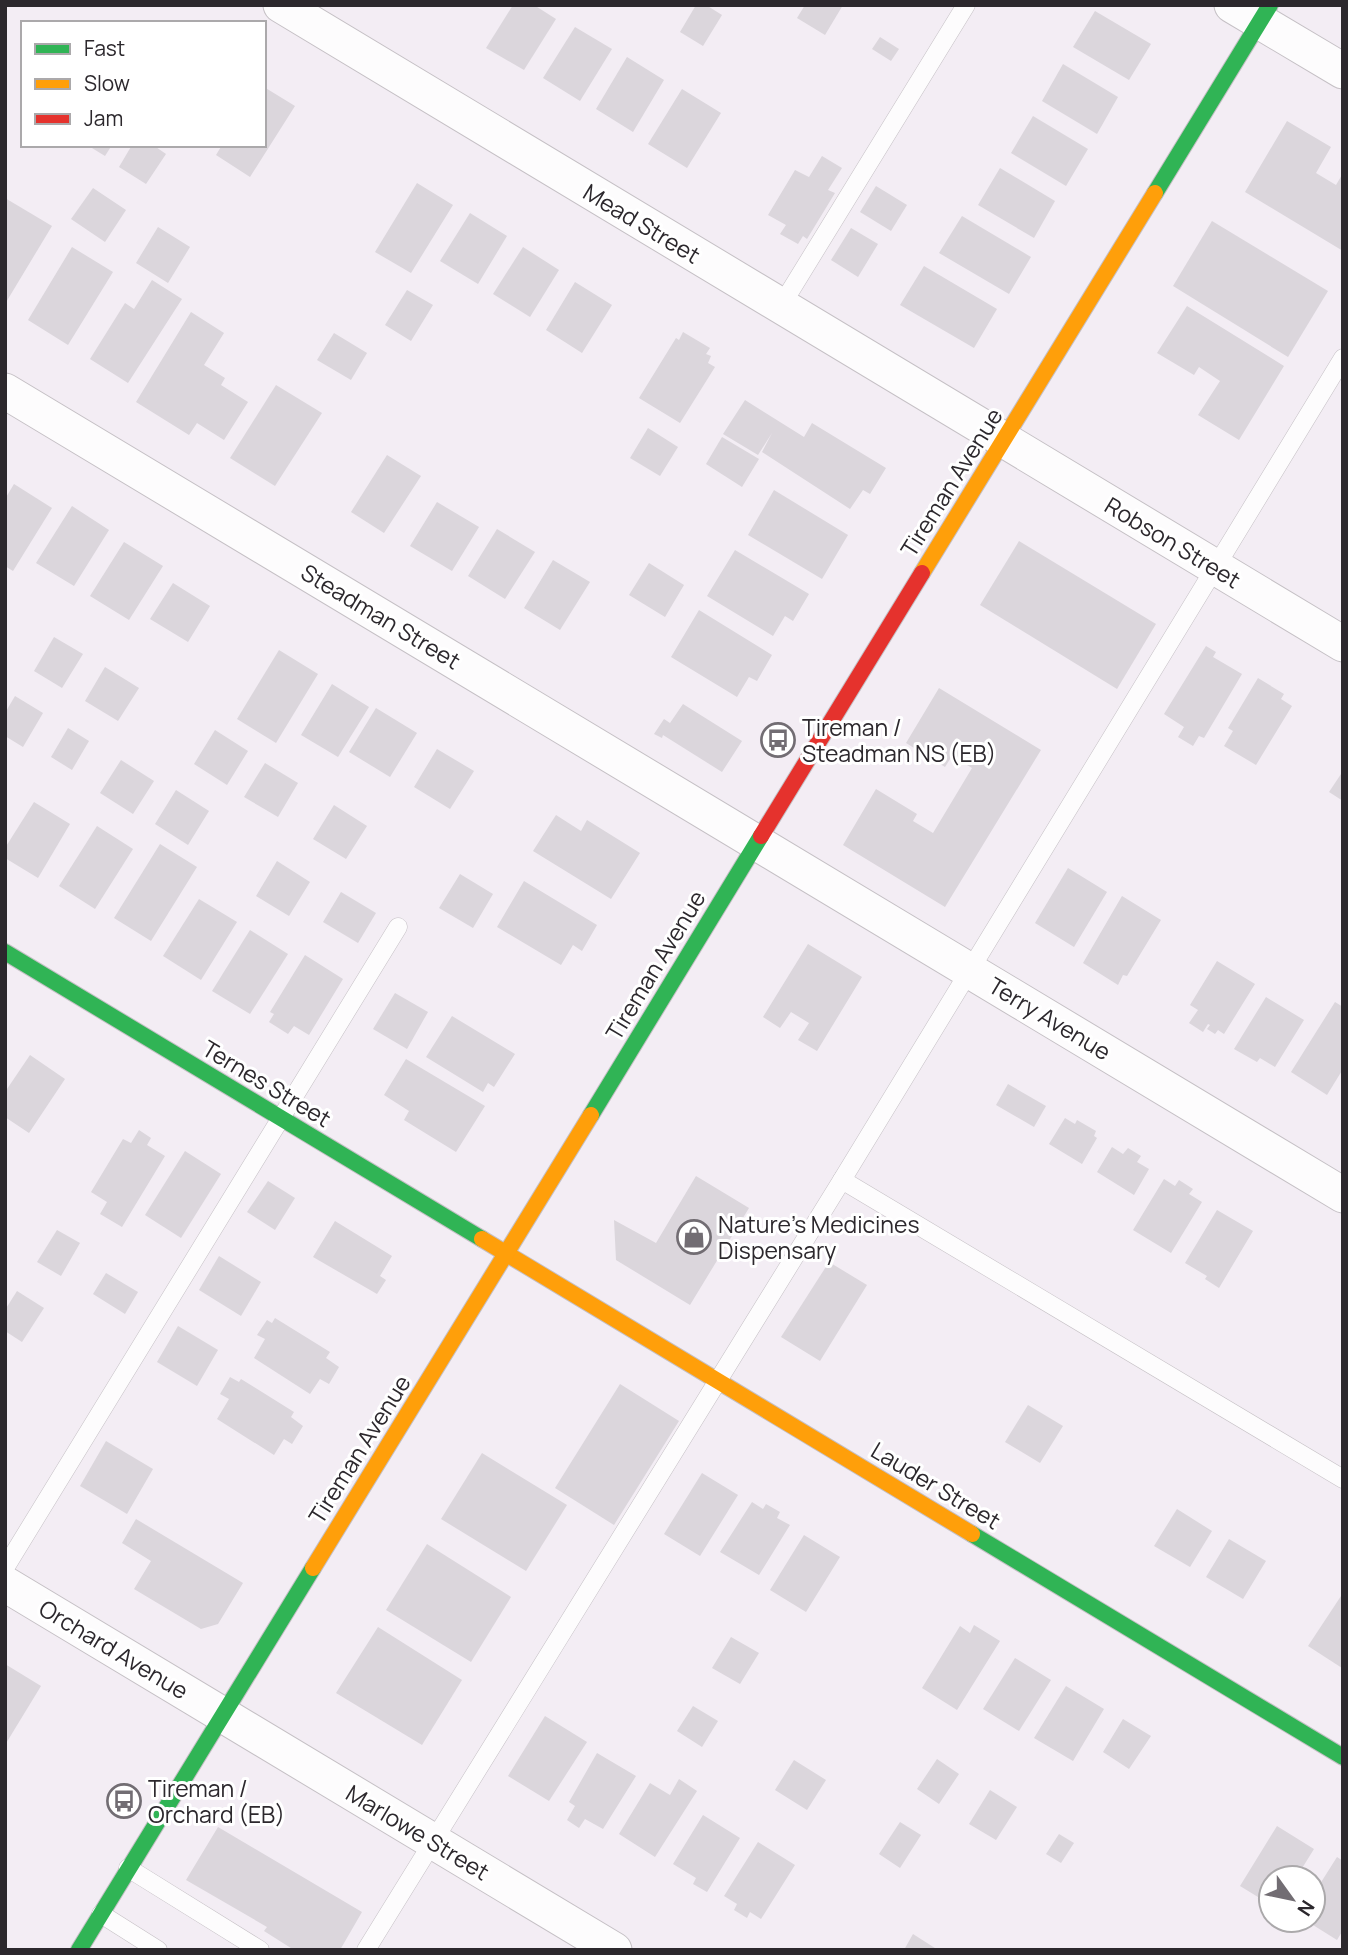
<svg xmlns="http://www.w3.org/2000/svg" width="1348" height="1955" font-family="Manrope,sans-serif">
  <rect width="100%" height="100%" fill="#f3edf4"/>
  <g fill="#dbd6dc">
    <polygon points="513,5 534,5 556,19 524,70 486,48"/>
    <polygon points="696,5 706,5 722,15 703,46 680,32"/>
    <polygon points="805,5 843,5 825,35 797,18"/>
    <polygon points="1095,11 1151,44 1129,80 1073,47"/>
    <polygon points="575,27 612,49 580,101 543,78"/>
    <polygon points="880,37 899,49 891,61 872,49"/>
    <polygon points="627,57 664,80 633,132 596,109"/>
    <polygon points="1063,64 1118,97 1097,134 1042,101"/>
    <polygon points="264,87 295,106 250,177 216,155 222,145 264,145"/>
    <polygon points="682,89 721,113 687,168 648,144"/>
    <polygon points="1033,116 1088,149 1066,186 1011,153"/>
    <polygon points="1287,121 1331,147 1316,173 1336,185 1343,173 1343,251 1245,192"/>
    <polygon points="87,145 112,145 105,156"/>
    <polygon points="132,145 153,145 166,154 146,184 119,167"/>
    <polygon points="822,156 842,168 828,190 835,193 807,239 803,236 798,244 780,234 786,225 768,215 795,170 809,177"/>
    <polygon points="1000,168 1055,201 1034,238 978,205"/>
    <polygon points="417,183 453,205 411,273 375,252"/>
    <polygon points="876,186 907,205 891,231 860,212"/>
    <polygon points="93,188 126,210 105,242 71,219"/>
    <polygon points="5,198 52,226 5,304"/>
    <polygon points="470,213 507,236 478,284 440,261"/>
    <polygon points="962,216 1031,257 1009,294 939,253"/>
    <polygon points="1212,221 1328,291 1288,357 1173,286"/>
    <polygon points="158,227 190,247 168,283 136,263"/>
    <polygon points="851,228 878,244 858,277 831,260"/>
    <polygon points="72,247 113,272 68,345 28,320"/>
    <polygon points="523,247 559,270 530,317 493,294"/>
    <polygon points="924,266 997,309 974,348 900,305"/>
    <polygon points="152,280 182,299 128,383 90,359 125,303 134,309"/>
    <polygon points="575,282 612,305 582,353 546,330"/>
    <polygon points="407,290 433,305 411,341 385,325"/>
    <polygon points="1187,306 1284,366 1239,440 1198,415 1220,381 1199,367 1194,375 1157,353"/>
    <polygon points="191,312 224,333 204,365 225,378 221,385 248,402 224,440 197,423 189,435 136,402"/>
    <polygon points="683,332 710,348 706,354 711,356 708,363 715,367 680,423 639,398 676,338 679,340"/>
    <polygon points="334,333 367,353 351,380 317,360"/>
    <polygon points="276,385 322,413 275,486 230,458"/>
    <polygon points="745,400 804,437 812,423 886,468 870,494 863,490 850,509 762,452 772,433 758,455 723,434"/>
    <polygon points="648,428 678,447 660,476 630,458"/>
    <polygon points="722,437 759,459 742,487 706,464"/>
    <polygon points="387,455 421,476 384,533 351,512"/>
    <polygon points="14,484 52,508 13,571 5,566 5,499"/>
    <polygon points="774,490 848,535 822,579 748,535"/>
    <polygon points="437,502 479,527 452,571 410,546"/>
    <polygon points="72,506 109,530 74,586 36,563"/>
    <polygon points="497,529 535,552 505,599 468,576"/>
    <polygon points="1019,541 1156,624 1117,689 980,605"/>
    <polygon points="124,542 163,566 129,620 90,596"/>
    <polygon points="735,550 809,594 793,621 785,616 773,636 707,596"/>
    <polygon points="553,560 590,582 560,630 524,608"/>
    <polygon points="649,563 684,585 665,617 629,595"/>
    <polygon points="173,583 210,606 188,642 150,619"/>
    <polygon points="699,610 772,655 757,681 749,677 737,697 671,657"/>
    <polygon points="54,637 83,654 62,688 34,671"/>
    <polygon points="1206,646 1216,652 1213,657 1242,674 1204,738 1199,736 1193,746 1178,737 1184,727 1164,714"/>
    <polygon points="279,650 318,674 276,743 237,719"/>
    <polygon points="105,667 139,688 118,721 85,701"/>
    <polygon points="1258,678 1284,694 1281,699 1292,706 1256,765 1224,746 1233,731 1228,728"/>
    <polygon points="332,684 369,707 338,757 301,735"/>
    <polygon points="939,688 1041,750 945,907 843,845 876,789 917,814 913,821 933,833 972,768 952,756 945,767 906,743"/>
    <polygon points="15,696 43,713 23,747 5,736 5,713"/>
    <polygon points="683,704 742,741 722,772 663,735 662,738 654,734 664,719 670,723"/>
    <polygon points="376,708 417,733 390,777 349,752"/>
    <polygon points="68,728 89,741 72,770 51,757"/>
    <polygon points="215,730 248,751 227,785 194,764"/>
    <polygon points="437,749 474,771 450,809 414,787"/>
    <polygon points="121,760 154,781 133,814 100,793"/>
    <polygon points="265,763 298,783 278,817 244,797"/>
    <polygon points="1343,771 1343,801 1329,792"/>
    <polygon points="176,790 209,811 188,845 155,824"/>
    <polygon points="34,802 70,824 38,878 5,858 5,848"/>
    <polygon points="334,805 367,826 346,859 313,839"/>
    <polygon points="556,815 581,831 587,820 640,853 611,899 533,851"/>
    <polygon points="97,826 133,849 95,909 59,886"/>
    <polygon points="160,844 197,867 151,941 114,918"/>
    <polygon points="277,861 310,882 289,916 256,896"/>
    <polygon points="1068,868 1107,892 1074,947 1035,923"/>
    <polygon points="460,874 493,894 473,928 439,908"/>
    <polygon points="524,881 597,925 582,951 573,945 561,965 497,927"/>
    <polygon points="341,892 376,913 358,943 323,922"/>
    <polygon points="1122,896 1161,920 1127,976 1123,975 1118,985 1083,963"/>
    <polygon points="199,899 237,922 201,980 163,956"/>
    <polygon points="250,930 288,954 250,1014 212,991"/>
    <polygon points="808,944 862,977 817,1051 798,1040 809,1023 791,1012 780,1028 763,1017"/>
    <polygon points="305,955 343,979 309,1035 294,1026 288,1034 269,1022 274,1014 270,1012"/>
    <polygon points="1217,961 1255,984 1224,1034 1218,1030 1215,1034 1207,1029 1210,1025 1208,1024 1203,1032 1189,1023 1198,1010 1190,1005"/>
    <polygon points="395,993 428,1012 407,1049 373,1029"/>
    <polygon points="1266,997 1304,1020 1275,1067 1260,1058 1257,1062 1234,1049"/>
    <polygon points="1335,1002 1343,1007 1343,1069 1327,1095 1291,1072"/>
    <polygon points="452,1016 515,1054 494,1087 488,1083 483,1092 426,1057"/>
    <polygon points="30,1055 65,1079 29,1133 5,1117 5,1092"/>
    <polygon points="406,1059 485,1106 456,1152 404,1120 409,1111 384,1095"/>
    <polygon points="1008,1084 1046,1106 1034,1127 996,1105"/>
    <polygon points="1065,1118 1075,1124 1077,1120 1096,1131 1094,1136 1097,1138 1082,1164 1049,1144"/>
    <polygon points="139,1130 151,1138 147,1145 165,1156 122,1227 100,1214 107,1202 91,1192 123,1139 131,1143"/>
    <polygon points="1112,1147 1123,1154 1128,1148 1141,1156 1137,1162 1149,1169 1134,1195 1097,1172"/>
    <polygon points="185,1151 221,1174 181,1238 145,1215"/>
    <polygon points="696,1176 749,1208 690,1305 616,1260 614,1220 656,1243"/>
    <polygon points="1164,1179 1175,1186 1179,1180 1193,1189 1189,1194 1202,1202 1171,1253 1133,1230"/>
    <polygon points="268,1181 295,1198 275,1230 247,1212"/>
    <polygon points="1217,1210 1253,1231 1219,1288 1205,1279 1207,1276 1185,1263"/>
    <polygon points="335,1221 392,1256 380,1276 386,1280 377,1294 313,1257"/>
    <polygon points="57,1230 80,1243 61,1276 37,1262"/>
    <polygon points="219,1256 261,1282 241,1316 199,1290"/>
    <polygon points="829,1262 867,1285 820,1361 781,1337"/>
    <polygon points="106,1273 138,1292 125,1314 93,1294"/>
    <polygon points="17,1291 44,1308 22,1342 5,1331 5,1310"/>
    <polygon points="275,1318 330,1352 326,1358 339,1367 329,1384 320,1379 310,1394 254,1358 265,1339 257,1335 267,1320 272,1323"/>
    <polygon points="178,1326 218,1350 197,1386 157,1362"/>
    <polygon points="230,1377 239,1382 241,1379 294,1412 291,1417 303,1426 292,1444 284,1439 274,1455 217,1419 229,1399 220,1394"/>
    <polygon points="620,1384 679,1421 614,1525 555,1488"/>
    <polygon points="1028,1405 1063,1426 1040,1463 1005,1442"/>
    <polygon points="106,1441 153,1469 127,1514 80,1486"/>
    <polygon points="482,1453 567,1505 526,1571 441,1519"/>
    <polygon points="702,1473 738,1495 700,1556 664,1534"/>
    <polygon points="752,1502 763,1509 766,1504 780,1512 777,1518 790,1525 759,1575 720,1552"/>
    <polygon points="1177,1509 1212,1531 1190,1567 1154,1546"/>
    <polygon points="136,1519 243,1583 218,1624 201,1629 134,1589 151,1561 122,1543"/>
    <polygon points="804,1535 840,1557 806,1612 770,1590"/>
    <polygon points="1229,1539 1266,1561 1243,1599 1206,1577"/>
    <polygon points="427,1544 511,1597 471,1662 386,1610"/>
    <polygon points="1343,1593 1343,1667 1342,1668 1308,1646"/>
    <polygon points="974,1625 1000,1641 957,1710 922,1688 960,1626 970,1633"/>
    <polygon points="378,1627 462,1680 422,1745 336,1693"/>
    <polygon points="731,1637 759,1653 740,1684 712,1668"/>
    <polygon points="1015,1658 1051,1680 1019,1731 983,1709"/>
    <polygon points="5,1664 41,1686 5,1745"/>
    <polygon points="1066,1686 1104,1709 1073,1761 1034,1738"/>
    <polygon points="693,1706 718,1721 702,1747 677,1731"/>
    <polygon points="545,1716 587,1742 549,1801 508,1776"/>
    <polygon points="1123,1719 1151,1736 1129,1769 1103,1752"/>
    <polygon points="597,1753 636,1776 603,1829 585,1819 579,1828 567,1820 575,1806 569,1802"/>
    <polygon points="937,1759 959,1774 939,1804 917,1789"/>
    <polygon points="794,1760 826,1780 807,1810 775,1790"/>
    <polygon points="679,1779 697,1791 655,1857 619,1834 650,1783 670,1795"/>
    <polygon points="990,1790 1017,1807 996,1840 969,1824"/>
    <polygon points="703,1815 740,1838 707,1892 693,1884 696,1878 673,1864"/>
    <polygon points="900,1822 921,1835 900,1868 879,1854"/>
    <polygon points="1277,1826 1314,1849 1296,1878 1271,1878 1271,1905 1240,1886"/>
    <polygon points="218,1827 362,1912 340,1950 294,1950 264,1931 267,1927 186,1880"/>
    <polygon points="1059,1834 1074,1843 1061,1863 1046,1854"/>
    <polygon points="758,1842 795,1865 761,1919 750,1912 747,1918 734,1910 737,1904 724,1896"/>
    <polygon points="1337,1857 1343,1861 1343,1930 1337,1940 1305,1920 1313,1920 1313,1895"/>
    <polygon points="913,1934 938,1950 904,1950"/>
  </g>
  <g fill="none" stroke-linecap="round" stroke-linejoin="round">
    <g stroke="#c5c0c5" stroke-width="19">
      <g id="lane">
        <polyline points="781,306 966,5"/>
        <polyline points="842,1180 1343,1479"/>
        <polyline points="5,1568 398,927"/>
        <polyline points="128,1868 260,1950"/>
        <polyline points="101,1914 158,1950"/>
        <polyline points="366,1950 842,1180 1343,358"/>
      </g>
    </g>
    <g stroke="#c5c0c5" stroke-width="37">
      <g id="street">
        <polyline points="281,5 1343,644"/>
        <polyline points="1232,5 1343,71"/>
        <polyline points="5,391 1343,1195"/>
        <polyline points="5,1584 614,1950"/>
      </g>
    </g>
    <g stroke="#c5c0c5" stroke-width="18">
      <g id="fast">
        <polyline points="1155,193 1270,5"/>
        <polyline points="5,952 482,1239"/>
        <polyline points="591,1115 761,836"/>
        <polyline points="972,1534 1343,1757"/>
        <polyline points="79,1950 313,1568"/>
      </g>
    </g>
    <g stroke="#c5c0c5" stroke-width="18">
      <g id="slow">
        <polyline points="922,573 1155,193"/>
        <polyline points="482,1239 972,1534"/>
        <polyline points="313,1568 591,1115"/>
      </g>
    </g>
    <g stroke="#c5c0c5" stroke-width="18">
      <polyline id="jam" points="761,836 922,573"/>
    </g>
    <use href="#lane" stroke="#fdfcfd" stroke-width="18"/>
    <use href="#street" stroke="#fdfcfd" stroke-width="35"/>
    <use href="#fast" stroke="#30b455" stroke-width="16"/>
    <use href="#slow" stroke="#ff9f0a" stroke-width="16"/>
    <use href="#jam" stroke="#e5322d" stroke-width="16"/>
  </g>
  <defs>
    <g id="bus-ring" transform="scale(1.75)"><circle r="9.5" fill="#fff" stroke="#726d73" stroke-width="1.5"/><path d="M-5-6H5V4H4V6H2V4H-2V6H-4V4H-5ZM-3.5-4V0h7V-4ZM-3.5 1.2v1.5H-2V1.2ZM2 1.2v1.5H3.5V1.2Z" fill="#726d73"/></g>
    <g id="shop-ring" transform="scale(1.75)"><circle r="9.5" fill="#fff" stroke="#726d73" stroke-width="1.5"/><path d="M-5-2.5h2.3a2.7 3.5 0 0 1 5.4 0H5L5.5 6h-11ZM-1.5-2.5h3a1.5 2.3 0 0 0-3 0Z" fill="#726d73"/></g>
  </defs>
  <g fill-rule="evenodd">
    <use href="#bus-ring" x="778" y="740"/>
    <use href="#shop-ring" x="694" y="1237"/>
    <use href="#bus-ring" x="124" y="1801"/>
  </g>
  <g text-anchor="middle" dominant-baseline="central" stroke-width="6" stroke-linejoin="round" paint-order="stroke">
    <g font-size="23" fill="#2c282d" stroke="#fff">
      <text transform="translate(642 223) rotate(31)">Mead Street</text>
      <text transform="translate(951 482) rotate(-58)">Tireman Avenue</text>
      <text transform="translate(1173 542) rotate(31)">Robson Street</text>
      <text transform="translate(381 616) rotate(31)">Steadman Street</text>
      <text transform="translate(655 965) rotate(-59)">Tireman Avenue</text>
      <text transform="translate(1050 1018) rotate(31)">Terry Avenue</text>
      <text transform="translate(267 1083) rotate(31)">Ternes Street</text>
      <text transform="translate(359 1449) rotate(-58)">Tireman Avenue</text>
      <text transform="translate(936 1485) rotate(31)">Lauder Street</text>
      <text transform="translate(114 1649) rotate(31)">Orchard Avenue</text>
      <text transform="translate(418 1832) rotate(31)">Marlowe Street</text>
    </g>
    <g font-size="23" fill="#2c282d" stroke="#fff" text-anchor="start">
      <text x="802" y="727">Tireman /<tspan x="802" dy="26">Steadman NS (EB)</tspan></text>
      <text x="718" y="1224">Nature's Medicines<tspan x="718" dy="26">Dispensary</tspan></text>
      <text x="148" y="1788">Tireman /<tspan x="148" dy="26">Orchard (EB)</tspan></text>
    </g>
  </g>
  <rect width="1348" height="1955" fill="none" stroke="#2c282d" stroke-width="14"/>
  <rect x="21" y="21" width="245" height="126" fill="#ffffff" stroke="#aba9ab" stroke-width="2"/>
  <rect x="35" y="44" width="35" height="10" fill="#30b455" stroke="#aba9ab" stroke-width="2"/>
  <text x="84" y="56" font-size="21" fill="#2c282d">Fast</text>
  <rect x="35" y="79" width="35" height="10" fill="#ff9f0a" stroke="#aba9ab" stroke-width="2"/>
  <text x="84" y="91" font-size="21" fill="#2c282d">Slow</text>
  <rect x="35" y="114" width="35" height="10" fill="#e5322d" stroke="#aba9ab" stroke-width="2"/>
  <text x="84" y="126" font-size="21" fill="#2c282d">Jam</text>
  <g transform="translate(1292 1899) rotate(123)"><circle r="33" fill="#ffffff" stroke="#aba9ab" stroke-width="2"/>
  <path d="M0-5L12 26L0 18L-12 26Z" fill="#726d73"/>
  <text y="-10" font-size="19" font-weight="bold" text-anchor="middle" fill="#2c282d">N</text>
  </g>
</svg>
